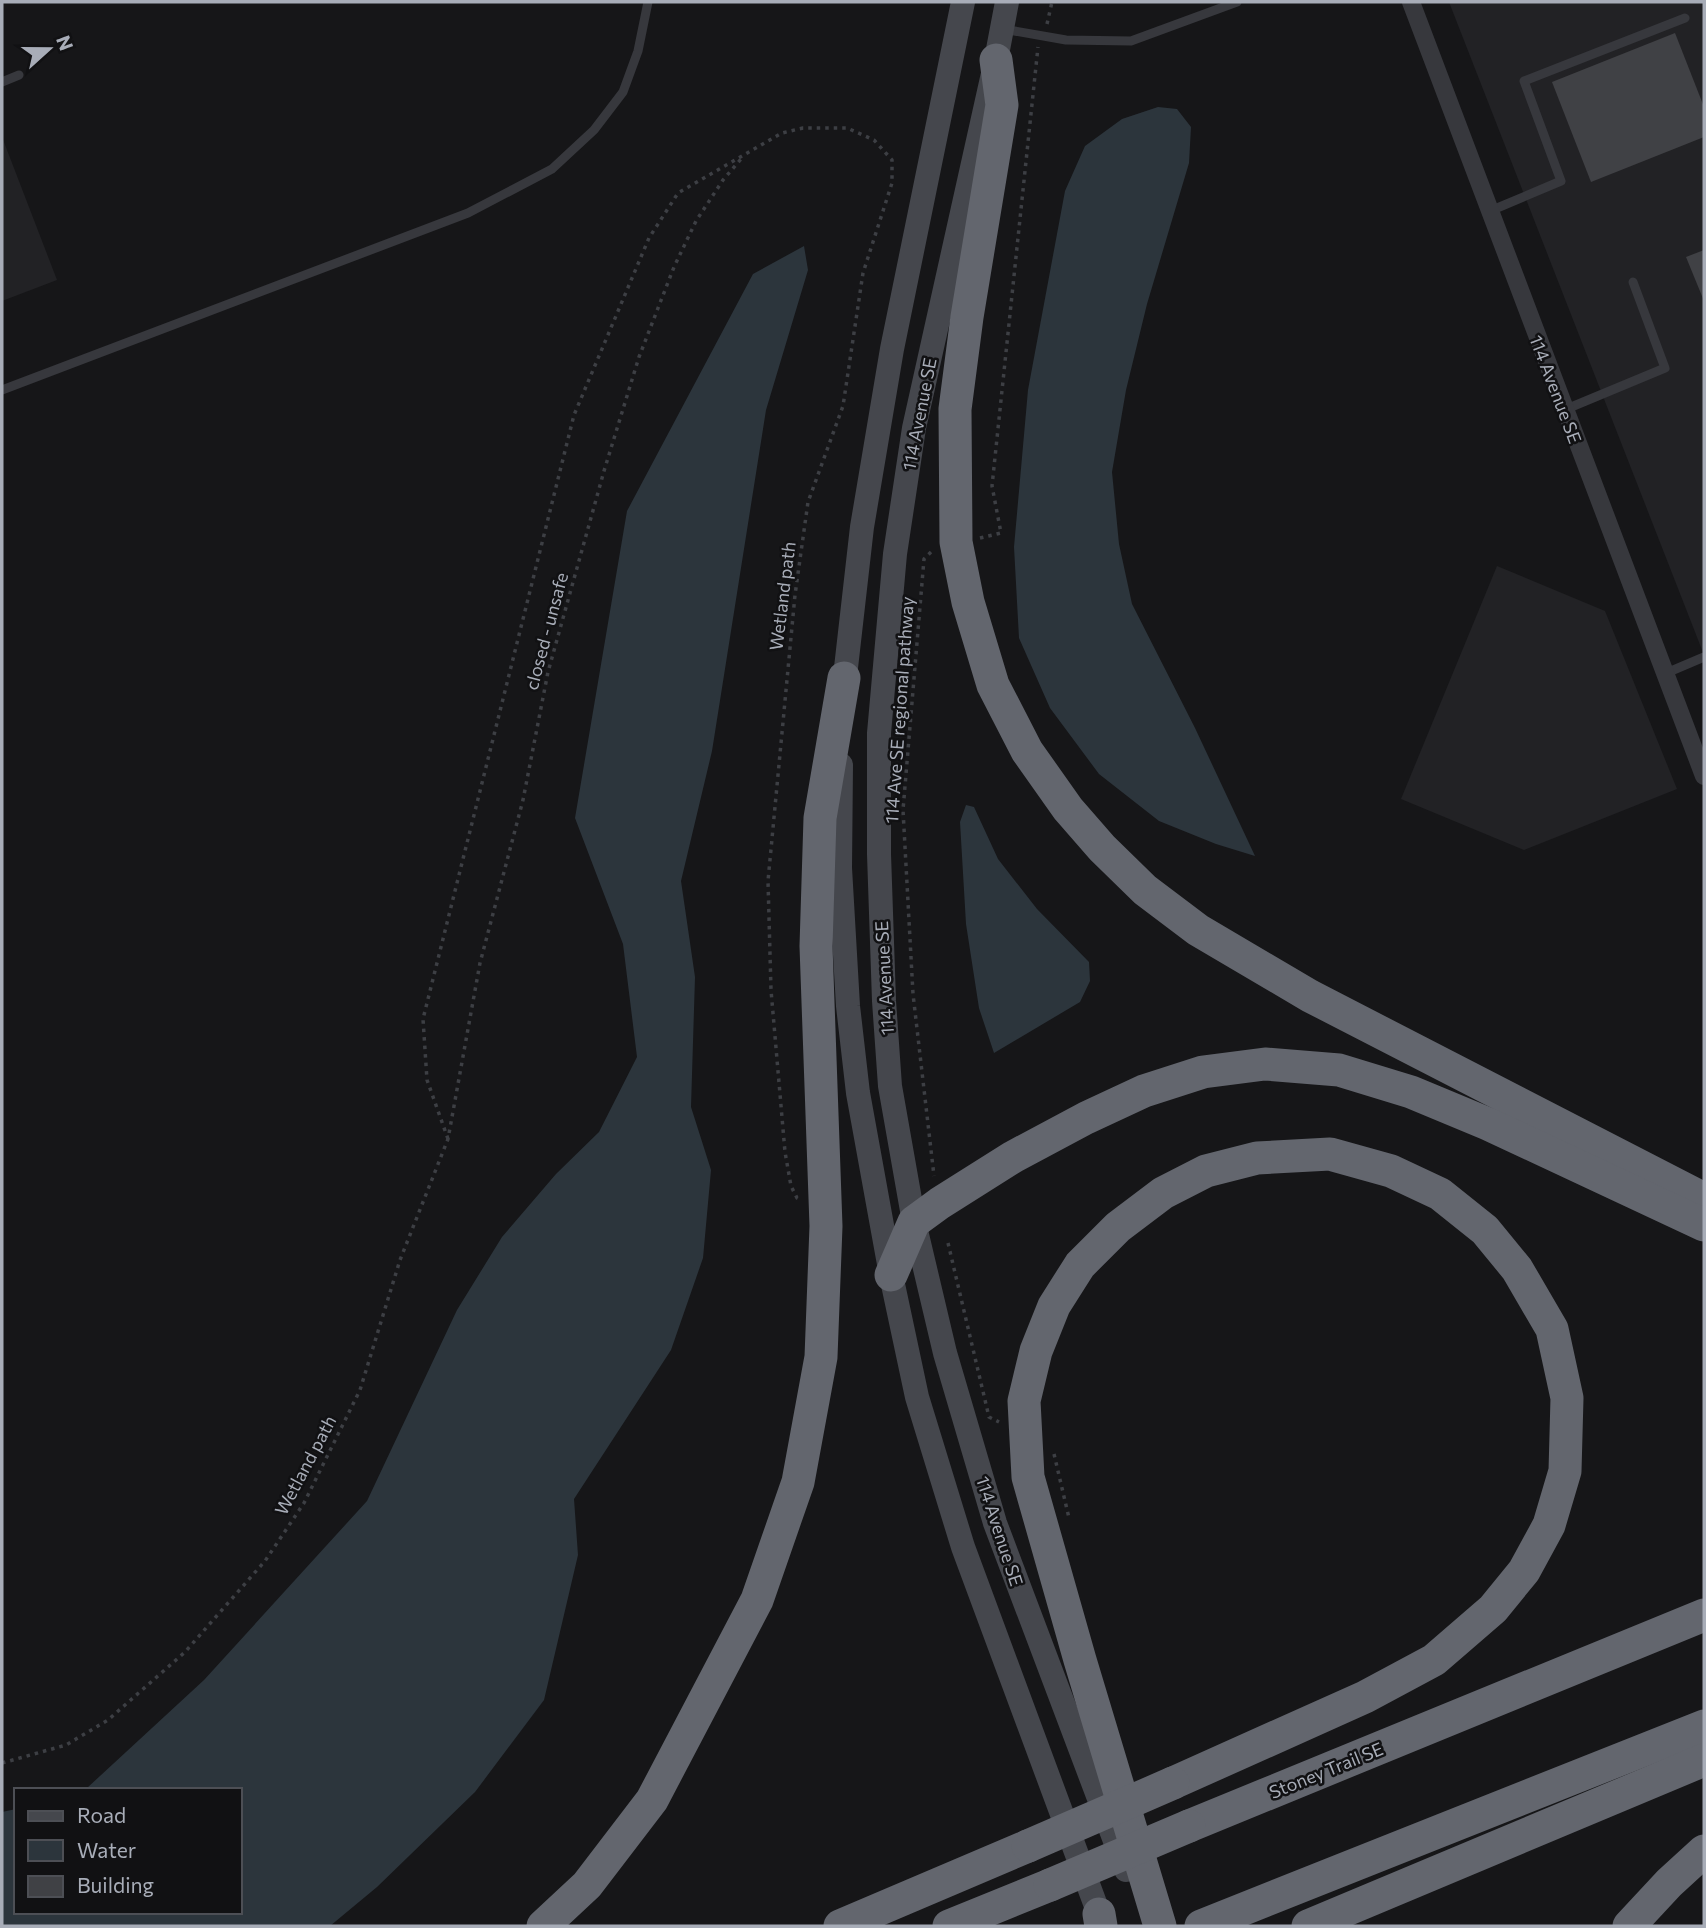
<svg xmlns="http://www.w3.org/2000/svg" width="1706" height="1928" font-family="Commissioner,sans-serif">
  <rect width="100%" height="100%" fill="#161618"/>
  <g fill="#222225">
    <polygon points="1449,2 1704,2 1704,655"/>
    <polygon points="2,137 57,280 2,301"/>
    <polygon points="1497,566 1605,611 1677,789 1524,850 1401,799"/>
  </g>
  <g fill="#2c353c">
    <polygon points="1158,107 1177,109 1191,127 1189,163 1147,304 1126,390 1112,472 1119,544 1132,604 1195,728 1255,856 1216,844 1159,821 1099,774 1050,708 1019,638 1014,547 1028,390 1065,191 1085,146 1122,119"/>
    <polygon points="804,246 808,270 766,410 712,751 681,881 695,977 691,1107 711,1170 703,1258 671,1350 574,1499 578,1555 544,1700 475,1792 377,1887 330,1926 2,1926 2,1812 16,1809 16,1912 240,1912 240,1790 83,1790 87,1788 204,1680 367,1501 457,1310 502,1237 556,1174 599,1132 637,1057 623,944 575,818 627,511 753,274"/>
    <polygon points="966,805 974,807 998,859 1037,909 1089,962 1090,981 1080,1002 994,1053 979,1008 966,924 960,822"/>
  </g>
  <g fill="#404145">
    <polygon points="1675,33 1704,107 1704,137 1591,182 1552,82"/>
    <polygon points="1704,250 1704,301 1686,257"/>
  </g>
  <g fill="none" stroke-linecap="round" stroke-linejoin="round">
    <g stroke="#3d3f44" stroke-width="3.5" stroke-dasharray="3.5 5" stroke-linecap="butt">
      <polyline points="1047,24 1052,2"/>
      <polyline points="980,538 1001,533 992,486 1038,47"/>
      <polyline points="931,552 924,559 903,810 913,994 934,1176"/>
      <polyline points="448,1139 427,1080 423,1019 574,415 649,238 678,193 782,133 803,128 847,128 874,140 892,160 892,183 863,273 843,406 808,502 795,595 768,881 771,990 785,1152 791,1186 797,1198 801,1200"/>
      <polyline points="948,1243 989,1417 999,1422"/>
      <polyline points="1054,1454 1069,1518"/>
      <polyline points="2,1763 66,1745 108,1720 185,1652 265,1561 304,1503 360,1390 400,1260 448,1139 480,963 523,800 548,672 604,471 639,357 674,267 696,221 723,180 741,159"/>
    </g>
    <g stroke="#37383d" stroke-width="9">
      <polyline points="1003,29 1066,40 1131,41 1237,2"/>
      <polyline points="2,82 19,75"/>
      <polyline points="1490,211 1561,181 1524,81 1685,18"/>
      <polyline points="2,390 468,213 552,169 594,130 623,92 638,51 648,2"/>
      <polyline points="1564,410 1665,368 1633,282"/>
      <polyline points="1664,674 1704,657"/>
    </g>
    <polyline stroke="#37383d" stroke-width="18" points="1411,2 1704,776"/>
    <g stroke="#45474d" stroke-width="24">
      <polyline points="1007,2 996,60 914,428 895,554 879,733 879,854 884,1001 890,1086 914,1222 945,1353 995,1523 1126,1870"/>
      <polyline points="843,694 862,527 892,349 963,2"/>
      <polyline points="841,765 840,868 848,1006 858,1093 891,1275 917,1397 963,1547 1099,1914"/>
    </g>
    <g stroke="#63666e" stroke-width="33">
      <polyline points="996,60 1002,105 967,317 955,409 956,542 968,602 993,685 1027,751 1068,809 1102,848 1145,890 1198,930 1310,996 1704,1199"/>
      <polyline points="891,1275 914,1222 940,1203 1013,1157 1086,1118 1144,1091 1203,1072 1265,1064 1339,1070 1411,1092 1488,1124 1704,1225"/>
      <polyline points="1189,1826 1704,1615"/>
      <polyline points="1099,1914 1101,1926"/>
      <polyline points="543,1926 587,1885 652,1800 757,1600 798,1482 821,1357 826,1226 816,946 820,818 844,678"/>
      <polyline points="840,1926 1028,1846"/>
      <polyline points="949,1926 1050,1885"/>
      <polyline points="1160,1926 1080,1660 1028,1477 1024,1401 1036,1351 1054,1306 1080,1265 1118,1227 1163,1193 1206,1171 1257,1158 1330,1154 1391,1171 1440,1194 1485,1230 1517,1269 1552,1329 1567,1398 1565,1471 1549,1525 1524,1571 1493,1609 1434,1660 1365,1697 1173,1783"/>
      <polyline points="1201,1926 1704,1726"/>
      <polyline points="1308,1926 1704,1760"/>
      <polyline points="1629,1926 1669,1883 1704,1851"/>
    </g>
    <g stroke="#63666e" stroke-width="33">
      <polyline points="1028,1846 1173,1783"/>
      <polyline points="1050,1885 1189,1826"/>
    </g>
  </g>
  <g text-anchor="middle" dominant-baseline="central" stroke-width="5" stroke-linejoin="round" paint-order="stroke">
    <g font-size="18" fill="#a8adb8" stroke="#111113">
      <text transform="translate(1556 389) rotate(69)">114 Avenue SE</text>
      <text transform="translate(919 414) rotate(-79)">114 Avenue SE</text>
      <text transform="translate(782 596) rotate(-83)">Wetland path</text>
      <text transform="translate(546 631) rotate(-75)">closed - unsafe</text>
      <text transform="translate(899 710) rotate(-86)">114 Ave SE regional pathway</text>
      <text transform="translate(884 978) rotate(-93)">114 Avenue SE</text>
      <text transform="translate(305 1465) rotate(-62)">Wetland path</text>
      <text transform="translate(1000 1531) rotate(72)">114 Avenue SE</text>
      <text transform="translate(1326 1770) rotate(-22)">Stoney Trail SE</text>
    </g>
  </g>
  <rect width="1706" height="1928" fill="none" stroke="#a8adb8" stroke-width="7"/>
  <rect x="14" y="1788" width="228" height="126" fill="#111113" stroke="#4d4f55" stroke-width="2"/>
  <rect x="28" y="1811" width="35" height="10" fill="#45474d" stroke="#4d4f55" stroke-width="2"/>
  <text x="77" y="1823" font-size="21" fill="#a8adb8">Road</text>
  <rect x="28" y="1840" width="35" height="21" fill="#2c353c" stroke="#4d4f55" stroke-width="2"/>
  <text x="77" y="1858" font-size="21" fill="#a8adb8">Water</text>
  <rect x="28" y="1876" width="35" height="21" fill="#404145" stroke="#4d4f55" stroke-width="2"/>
  <text x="77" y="1893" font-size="21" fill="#a8adb8">Building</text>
  <g transform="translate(49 49) rotate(69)" stroke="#111113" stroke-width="5" paint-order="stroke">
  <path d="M0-5L12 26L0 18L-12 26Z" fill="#a8adb8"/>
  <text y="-10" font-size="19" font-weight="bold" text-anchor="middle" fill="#a8adb8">N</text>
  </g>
</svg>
